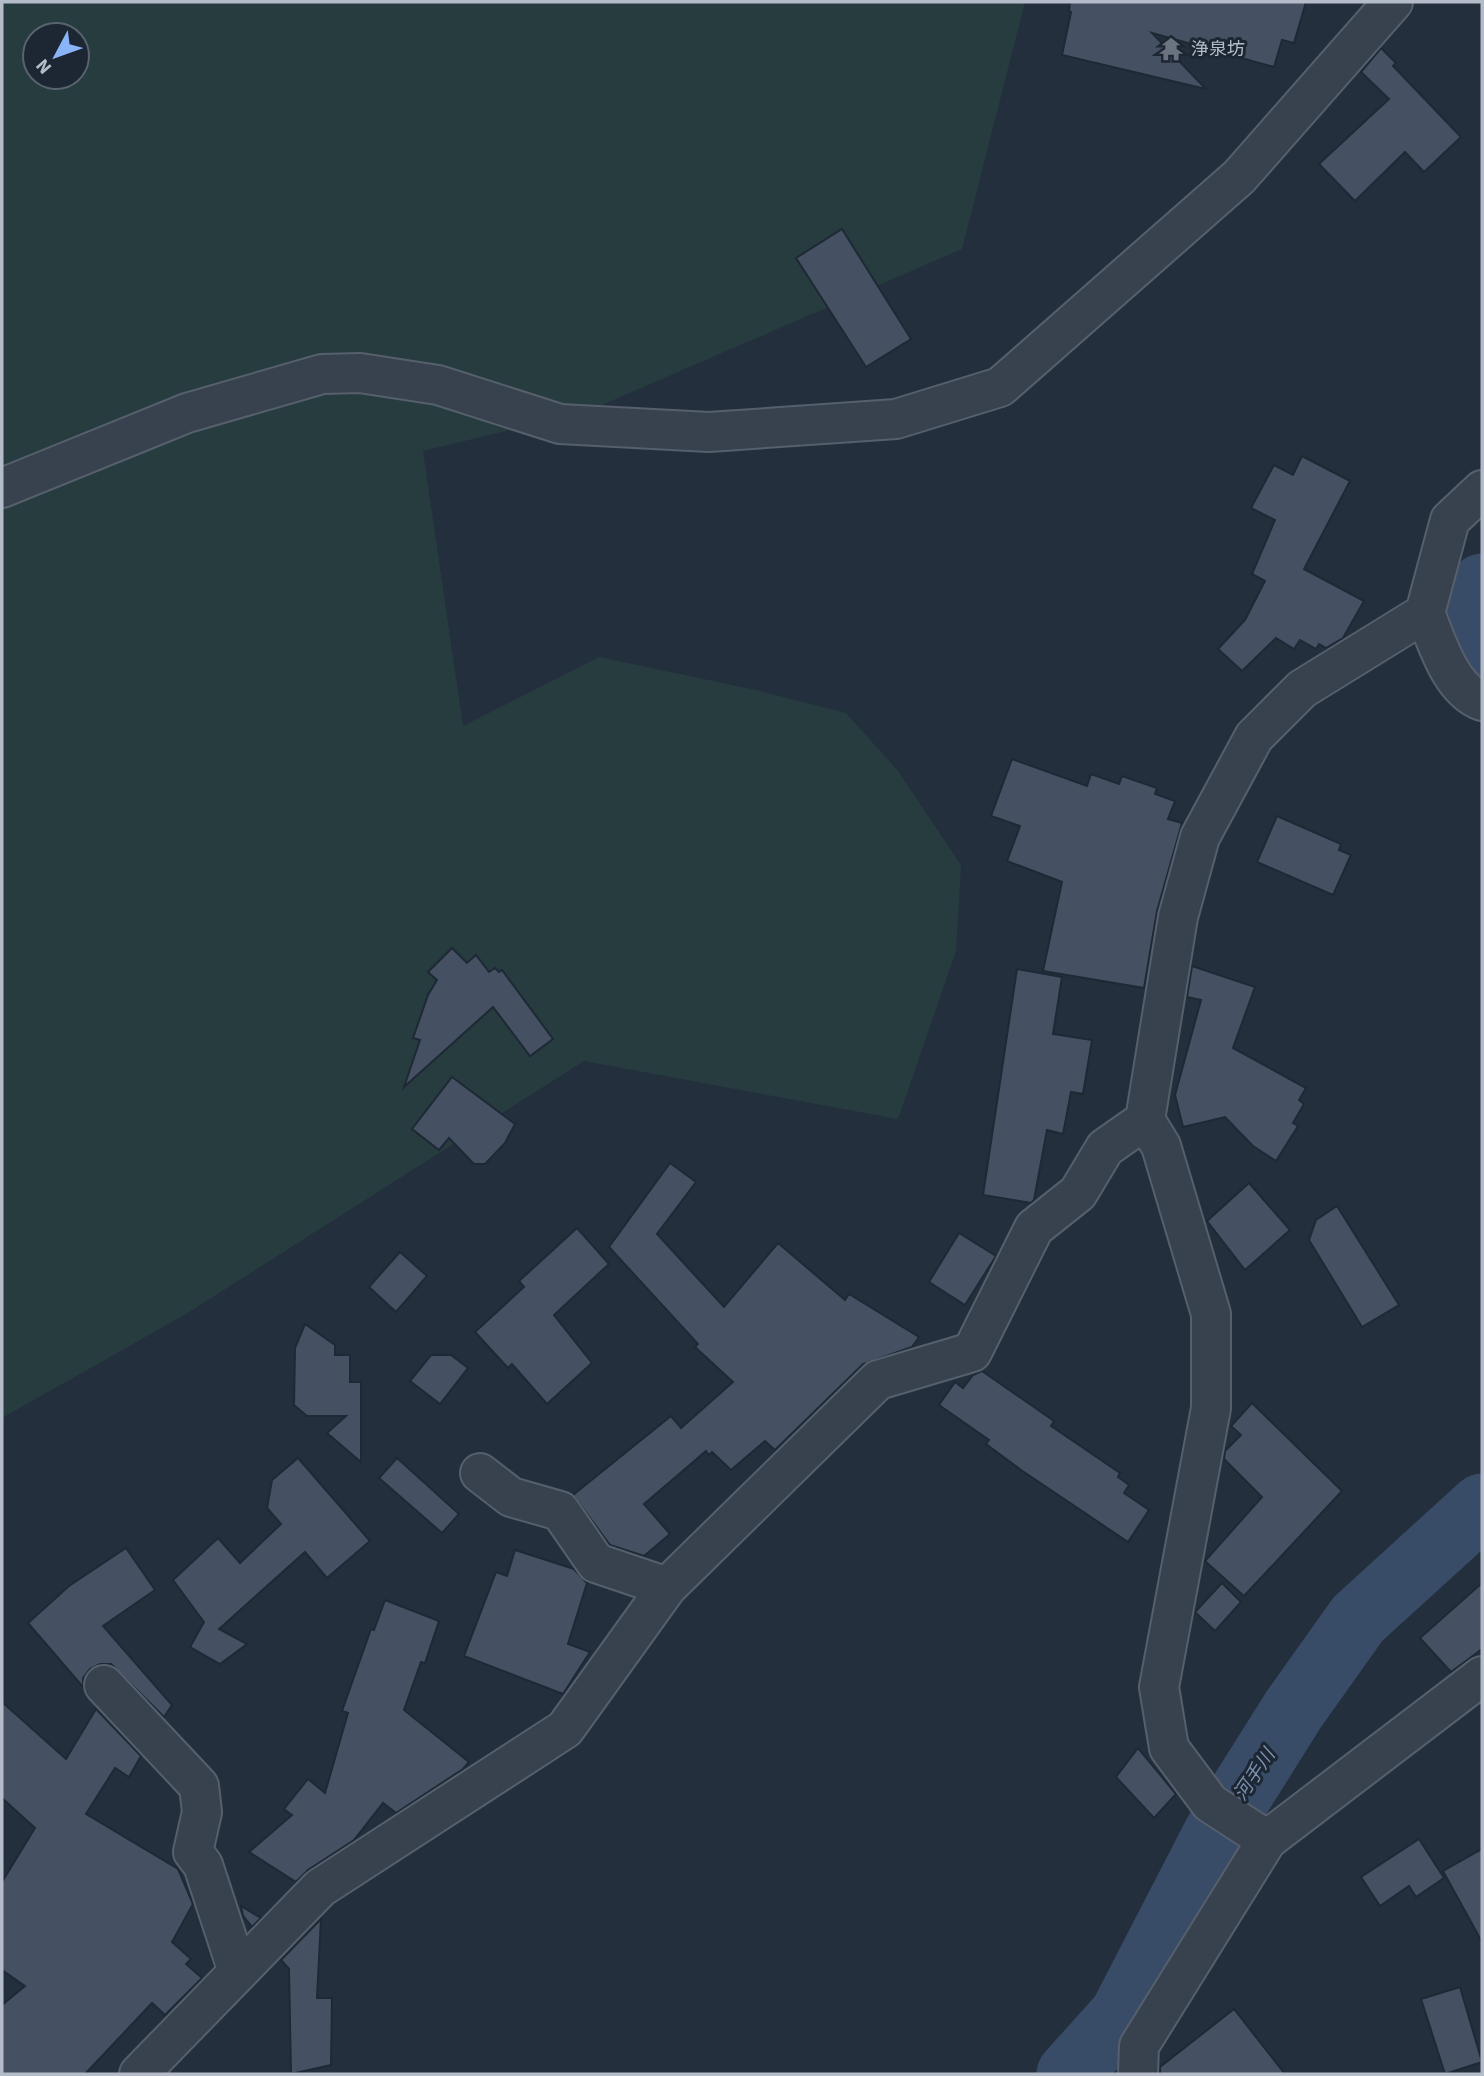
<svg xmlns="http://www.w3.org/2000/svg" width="1484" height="2076" font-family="'Source Sans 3','Noto Sans JP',sans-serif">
  <rect width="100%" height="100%" fill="#242f3e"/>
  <path fill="#263c3f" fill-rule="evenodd" d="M 2,2 L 1025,2 L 962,249 L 588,411 L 423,451 L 463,726 L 599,657 L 756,690 L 846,713 L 898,771 L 961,865 L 956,951 L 898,1119 L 584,1061 L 186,1314 L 2,1418 ZM 35,35 L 77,35 L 77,77 L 35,77 Z"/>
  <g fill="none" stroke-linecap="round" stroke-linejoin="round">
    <g stroke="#394c67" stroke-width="65">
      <polyline points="1482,586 1478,592 1479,660 1482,671"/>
      <polyline points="1069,2074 1122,2015 1216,1833 1294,1709 1358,1619 1482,1506"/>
    </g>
  </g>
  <g fill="#455162" stroke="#1f2835" stroke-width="2">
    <polygon points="1070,2 1306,2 1294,43 1282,40 1274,67 1152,33 1206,89 1062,55 1071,12 1069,11"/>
    <polygon points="1381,48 1396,63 1393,66 1461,137 1424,172 1405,152 1355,201 1319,164 1389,99 1361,72"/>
    <polygon points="842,229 911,339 866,367 796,258"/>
    <polygon points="1302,456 1350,481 1304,569 1364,601 1343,638 1326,648 1319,644 1316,649 1300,640 1294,649 1276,638 1242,671 1218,649 1245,620 1265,581 1252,574 1275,520 1251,508 1274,465 1293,475"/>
    <polygon points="1012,759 1087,786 1091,774 1119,784 1122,776 1157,788 1155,794 1175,801 1168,819 1182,823 1157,911 1144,988 1043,971 1062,882 1007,861 1020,826 991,816"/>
    <polygon points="1277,816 1341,844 1339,850 1351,855 1333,895 1257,862"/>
    <polygon points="452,948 467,963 476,955 489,972 495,968 499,972 502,970 553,1039 530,1056 493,1007 404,1087 420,1040 413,1038 428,995 437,980 428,972"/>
    <polygon points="1192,966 1255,987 1233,1048 1306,1088 1299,1100 1304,1104 1293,1123 1298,1126 1276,1161 1253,1146 1225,1117 1183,1127 1175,1095 1201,1000 1187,997"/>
    <polygon points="1017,969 1062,977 1053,1034 1092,1040 1083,1094 1071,1092 1063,1134 1047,1130 1034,1200 1031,1203 983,1195"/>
    <polygon points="452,1077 515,1124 505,1143 485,1164 474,1164 449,1138 439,1150 412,1129"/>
    <polygon points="670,1163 696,1182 657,1234 724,1307 778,1243 845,1300 849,1294 919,1337 912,1347 863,1364 775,1450 765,1441 731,1470 712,1452 709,1455 706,1451 644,1504 670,1534 644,1556 610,1545 573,1495 671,1416 681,1428 733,1382 695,1347 698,1344 609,1247"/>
    <polygon points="1249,1183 1290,1230 1245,1270 1207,1221"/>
    <polygon points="1337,1206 1399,1305 1362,1327 1309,1240 1316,1220"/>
    <polygon points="577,1228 609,1264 554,1315 592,1363 547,1404 512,1364 508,1368 475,1332 524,1287 519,1281"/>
    <polygon points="959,1233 996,1256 965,1305 929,1282"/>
    <polygon points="400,1252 427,1276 396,1312 369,1287"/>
    <polygon points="305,1324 335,1345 335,1355 350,1355 350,1382 361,1382 361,1462 327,1433 346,1416 307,1416 294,1405 295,1348"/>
    <polygon points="431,1355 451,1355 468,1368 440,1404 410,1381"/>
    <polygon points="982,1371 1054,1421 1051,1426 1120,1473 1118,1477 1129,1485 1124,1493 1149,1510 1128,1542 1021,1470 986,1444 989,1440 939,1405 955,1382 963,1388 973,1375"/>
    <polygon points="1252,1403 1342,1491 1244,1596 1205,1561 1262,1497 1224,1459 1225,1451 1241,1435 1231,1426"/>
    <polygon points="298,1458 370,1541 327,1578 305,1552 219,1629 247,1644 220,1664 190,1647 204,1622 173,1580 218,1538 240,1563 281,1524 267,1508 272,1480"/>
    <polygon points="397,1458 459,1514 442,1533 379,1478"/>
    <polygon points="126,1548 155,1590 103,1626 172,1705 164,1717 111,1664 100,1664 90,1669 83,1678 83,1687 28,1623 69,1586"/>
    <polygon points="515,1550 574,1569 587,1583 568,1644 590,1652 563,1694 464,1656 496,1572 507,1576"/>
    <polygon points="1222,1583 1241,1602 1215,1631 1195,1612"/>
    <polygon points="1482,1583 1482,1649 1451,1672 1420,1638"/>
    <polygon points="385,1600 439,1621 425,1663 421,1662 404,1710 469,1762 463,1769 396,1813 383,1803 354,1840 308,1870 296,1882 249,1852 292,1815 284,1809 308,1779 325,1793 348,1713 342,1711 371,1629 374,1630"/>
    <polygon points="2,1702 66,1759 96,1709 141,1756 129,1777 115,1768 86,1814 178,1869 193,1904 172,1942 191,1959 186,1964 202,1978 165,2015 152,2003 85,2074 2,2074 2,2005 25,1986 2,1970 2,1882 35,1828 2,1798"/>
    <polygon points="1138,1748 1176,1794 1154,1818 1116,1777"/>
    <polygon points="1419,1839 1444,1878 1416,1897 1409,1886 1380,1906 1361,1877"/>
    <polygon points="1482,1849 1482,1942 1443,1871"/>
    <polygon points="241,1906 261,1918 252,1927 243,1916"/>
    <polygon points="321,1919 317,1998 332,1998 331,2065 291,2074 289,1969 281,1960"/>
    <polygon points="1460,1987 1482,2062 1445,2074 1421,1999"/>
    <polygon points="1234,2009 1285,2074 1160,2074 1160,2067"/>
  </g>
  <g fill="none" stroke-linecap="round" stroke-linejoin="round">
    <g stroke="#565f6c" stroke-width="42">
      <g id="minor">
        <polyline points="2,488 187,413 322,374 360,373 438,385 560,424 709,432 896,419 1000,387 1239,177 1393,2"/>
        <path d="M 1425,613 C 1437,642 1450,689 1482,701"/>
        <polyline points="1145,1120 1161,1146 1211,1314 1211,1408 1159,1687 1169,1748 1210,1803 1267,1840"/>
        <polyline points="480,1473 511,1497 560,1511 596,1563 667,1587"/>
        <polyline points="104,1685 199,1786 202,1812 193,1852 203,1865 238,1972"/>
        <polyline points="139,2074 320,1888 565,1729 667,1587 878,1380 972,1352 1034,1228 1078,1193 1105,1148 1145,1120 1178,917 1200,837 1254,737 1302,689 1425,613 1450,520 1482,490"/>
        <polyline points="1138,2074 1139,2046 1267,1840 1482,1676"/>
      </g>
    </g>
    <use href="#minor" stroke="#38414e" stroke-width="38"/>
  </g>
  <defs>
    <g id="temple-bare" transform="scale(1.89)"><path d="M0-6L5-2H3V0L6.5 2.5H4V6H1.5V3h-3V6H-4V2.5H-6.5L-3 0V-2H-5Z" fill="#6b7280" stroke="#1d2633" stroke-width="2.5" paint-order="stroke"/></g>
  </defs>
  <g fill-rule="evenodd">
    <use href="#temple-bare" x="1171" y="49"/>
  </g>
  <g text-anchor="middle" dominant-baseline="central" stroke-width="6" stroke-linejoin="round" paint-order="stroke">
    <g font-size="18" fill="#b4bcc9" stroke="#1d2633" text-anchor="start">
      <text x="1191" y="49">浄泉坊</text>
    </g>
    <g font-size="19" font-style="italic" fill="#7c92b1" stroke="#1d2633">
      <text transform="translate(1255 1775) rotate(-56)">河手川</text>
    </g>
  </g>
  <rect width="1484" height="2076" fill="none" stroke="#b4bcc9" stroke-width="7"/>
  <g transform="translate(56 56) rotate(229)"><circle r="33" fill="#1d2633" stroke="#59626f" stroke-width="2"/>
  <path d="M0-5L12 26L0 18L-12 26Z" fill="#8ab4f8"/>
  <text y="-10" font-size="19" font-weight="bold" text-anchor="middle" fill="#b4bcc9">N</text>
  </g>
</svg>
